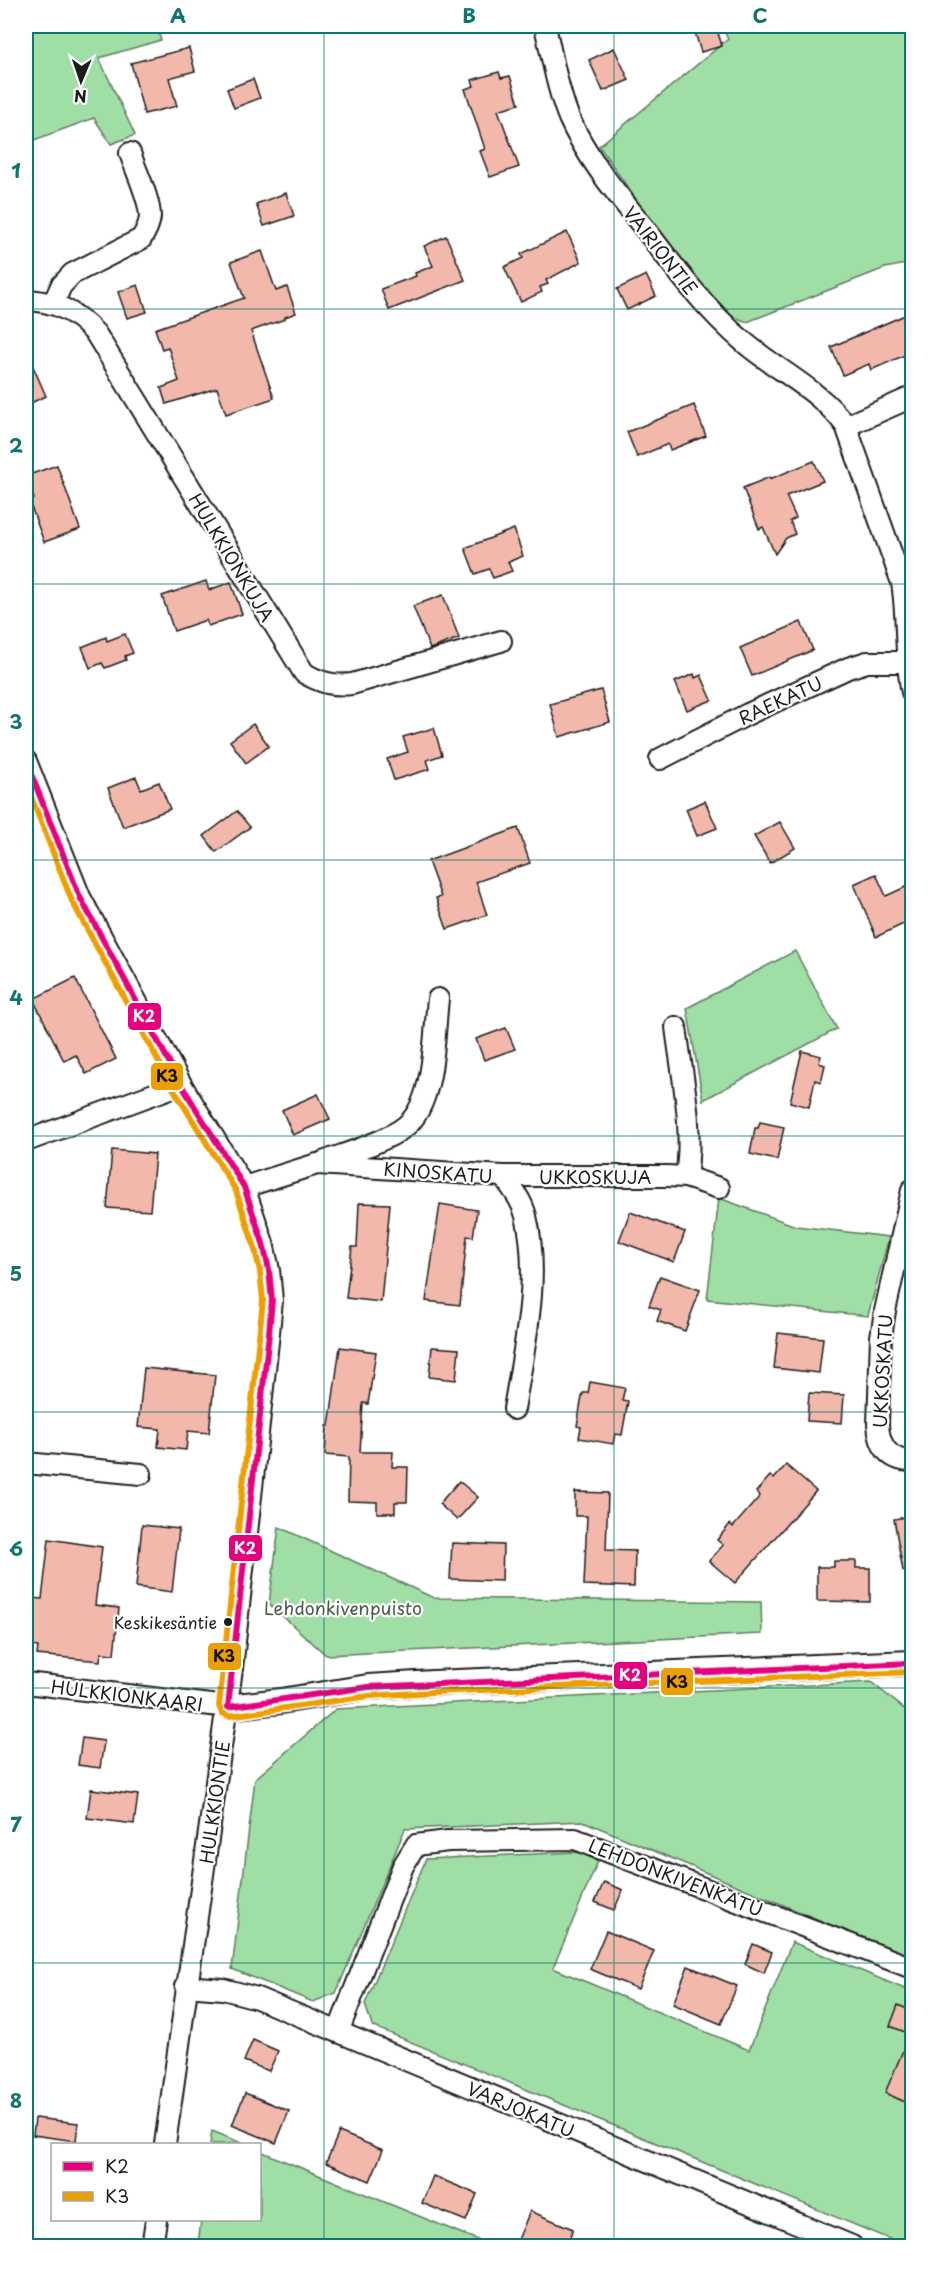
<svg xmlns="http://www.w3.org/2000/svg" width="938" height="2272" font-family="'Playpen Sans',sans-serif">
  <rect width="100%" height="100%" fill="#fff"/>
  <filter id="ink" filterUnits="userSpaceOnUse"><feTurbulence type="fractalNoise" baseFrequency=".0167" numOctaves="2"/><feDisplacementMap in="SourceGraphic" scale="12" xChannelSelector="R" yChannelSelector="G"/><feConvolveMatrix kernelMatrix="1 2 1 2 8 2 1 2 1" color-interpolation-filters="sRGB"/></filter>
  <g filter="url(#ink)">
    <g fill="#9fdea5" stroke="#5e7d60" stroke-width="1.5">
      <polygon points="26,26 156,26 161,40 99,58 135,135 111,144 94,118 26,143"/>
      <polygon points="721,26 912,26 912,263 885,268 747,322 725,313 681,264 599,146 728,39"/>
      <polygon points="795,951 837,1029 703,1100 687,1008"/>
      <polygon points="719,1198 796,1226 889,1237 868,1316 707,1299"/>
      <polygon points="279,1527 434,1598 761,1602 762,1634 326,1655 269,1604"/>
      <polygon points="871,1682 908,1712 912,1742 912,1959 583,1821 405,1829 336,1993 313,2002 232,1969 255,1779 336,1709"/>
      <polygon points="577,1852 598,1861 553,1968 749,2050 792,1942 912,1992 912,2246 906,2246 372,2026 365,2004 426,1859"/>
      <polygon points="212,2131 244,2144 210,2144"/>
      <polygon points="260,2151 492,2246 200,2246 198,2244 201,2220 260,2220"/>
    </g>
    <g fill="#f2b8ac" stroke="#1c1c1c" stroke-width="1.5">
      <polygon points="693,26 716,26 722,46 701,52"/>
      <polygon points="189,48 195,71 169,78 177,106 144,114 131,63"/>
      <polygon points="614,48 629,80 603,91 589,60"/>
      <polygon points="499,72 501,78 510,76 519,104 498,110 519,167 490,177 480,151 485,149 465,89 474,86 472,80"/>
      <polygon points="253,79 260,98 234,108 227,89"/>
      <polygon points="286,193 294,216 264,226 256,204"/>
      <polygon points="567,232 581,262 546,280 548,284 540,287 542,292 521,302 504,267 523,258 521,254"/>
      <polygon points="446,236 465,280 389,310 381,289 416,276 415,273 433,266 424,246"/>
      <polygon points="262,251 276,291 287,287 296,313 285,317 285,319 251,331 274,398 226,414 217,388 166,404 161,388 179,381 168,347 162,349 155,329 244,298 231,262"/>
      <polygon points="646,275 656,296 627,310 617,289"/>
      <polygon points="138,285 147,312 127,318 118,292"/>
      <polygon points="912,312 912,352 871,370 869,364 843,375 831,347"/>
      <polygon points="26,350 46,396 26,405"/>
      <polygon points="694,405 706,436 670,450 668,444 637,457 627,432"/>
      <polygon points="814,461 823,481 786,496 796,518 790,521 795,534 786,538 775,554 763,527 759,529 743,488 770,477 770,479"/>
      <polygon points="57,465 80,529 44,542 29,501 34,499 26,476"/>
      <polygon points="514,529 523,556 508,562 512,571 493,578 489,569 475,574 465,548"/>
      <polygon points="206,581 209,590 231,582 242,614 208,626 206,620 174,631 162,596"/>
      <polygon points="443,595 459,638 430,649 413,606"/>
      <polygon points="801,622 813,650 752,676 740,648"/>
      <polygon points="125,634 133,653 125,656 126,660 105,668 102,663 90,668 82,647 106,637 107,641"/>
      <polygon points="694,674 695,678 701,675 712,700 687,710 675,682"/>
      <polygon points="601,690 610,722 559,737 550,704"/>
      <polygon points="253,724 269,746 246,763 230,741"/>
      <polygon points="434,728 442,755 427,760 430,769 394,780 387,759 408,752 403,737"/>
      <polygon points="136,777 141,789 159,782 170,809 123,827 108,788"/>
      <polygon points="705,801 717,828 697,836 686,809"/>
      <polygon points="237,811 250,827 216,852 204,836"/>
      <polygon points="780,822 795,848 770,863 754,836"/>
      <polygon points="518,828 530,863 476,882 487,915 447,929 436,898 441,897 428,861"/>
      <polygon points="876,874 886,896 912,884 912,920 876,937 854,884"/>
      <polygon points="75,978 116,1059 86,1074 76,1055 64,1061 33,999"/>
      <polygon points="506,1028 515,1049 484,1060 476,1039"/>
      <polygon points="802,1051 821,1056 819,1063 825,1065 821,1082 815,1080 809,1107 790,1102"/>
      <polygon points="318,1094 330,1119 293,1135 282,1110"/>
      <polygon points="760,1122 784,1127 777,1160 750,1154 755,1128 758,1128"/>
      <polygon points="112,1150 155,1154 150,1211 107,1208"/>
      <polygon points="359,1203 390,1204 381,1302 346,1298 352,1247 357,1247"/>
      <polygon points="440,1204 477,1210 473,1237 467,1236 460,1305 426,1301"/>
      <polygon points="630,1212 685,1232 674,1262 619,1241"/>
      <polygon points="660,1276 700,1290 685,1331 657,1321 661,1310 649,1306"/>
      <polygon points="778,1333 823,1338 819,1373 774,1368"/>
      <polygon points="340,1347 376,1352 368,1404 363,1403 360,1452 393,1452 392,1467 408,1467 407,1502 395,1502 395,1513 377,1513 377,1502 348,1501 349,1457 325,1455 327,1426 329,1426"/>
      <polygon points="432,1347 459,1349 456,1380 429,1377"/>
      <polygon points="144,1368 215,1375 209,1433 188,1431 186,1450 158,1447 160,1429 138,1427"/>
      <polygon points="590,1382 625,1388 622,1400 628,1401 622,1435 615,1434 613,1444 579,1438 581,1427 577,1426 581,1402 583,1393 588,1393"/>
      <polygon points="809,1393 844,1395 842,1423 807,1421"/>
      <polygon points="786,1465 816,1491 735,1583 709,1561 723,1545 717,1540 730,1524 733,1527 760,1496 756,1492 770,1476 774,1479"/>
      <polygon points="459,1481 478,1497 457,1520 439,1504"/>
      <polygon points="575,1492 608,1493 606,1550 635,1551 634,1587 584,1585 587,1516 575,1516"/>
      <polygon points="912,1516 912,1570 903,1571 894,1519"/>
      <polygon points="142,1525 179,1529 172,1592 136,1587"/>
      <polygon points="49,1539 102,1547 95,1605 119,1608 114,1654 101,1653 100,1661 37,1655 38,1647 26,1645 31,1598 42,1599"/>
      <polygon points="452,1543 503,1545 502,1581 450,1579"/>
      <polygon points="834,1561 856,1561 856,1568 870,1568 870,1602 817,1601 817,1567 834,1567"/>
      <polygon points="82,1738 104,1741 100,1768 78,1765"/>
      <polygon points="91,1789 138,1795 134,1824 87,1818"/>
      <polygon points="604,1882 623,1890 614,1910 595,1902"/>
      <polygon points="606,1931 654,1951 638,1989 590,1969"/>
      <polygon points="753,1944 772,1952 764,1973 745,1964"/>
      <polygon points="688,1966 737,1986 721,2024 673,2004"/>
      <polygon points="898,2005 912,2011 912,2105 885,2093 910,2034 890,2026"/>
      <polygon points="253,2040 278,2051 269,2071 244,2061"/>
      <polygon points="245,2093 289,2111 276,2143 232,2125"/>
      <polygon points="35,2118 78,2123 76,2141 33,2135"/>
      <polygon points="339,2132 383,2150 370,2181 326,2163"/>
      <polygon points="433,2176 477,2194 466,2221 422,2203"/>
      <polygon points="530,2211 573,2229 566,2247 528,2247 517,2242"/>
    </g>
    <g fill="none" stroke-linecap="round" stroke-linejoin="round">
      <g stroke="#1c1c1c" stroke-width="24">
        <g id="minor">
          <path d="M 545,26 C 552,56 557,89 569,118 C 588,160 617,194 646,230 C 676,270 706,310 745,343 C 778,371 820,390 846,426 L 902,583 C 908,619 904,656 912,692"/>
          <path d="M 26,300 C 56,301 76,312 96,334 L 304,673 C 321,683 333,686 352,684 L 501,641"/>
          <path d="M 53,304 L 61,286 L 72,274 L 141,239 C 145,233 149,226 150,217 C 150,199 136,171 130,153"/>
          <polyline points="846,426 912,397"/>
          <polyline points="660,759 748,714 848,668 867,662 907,662"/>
          <polyline points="26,761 80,897 181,1084 244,1187 263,1243 269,1270 272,1300 269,1333 232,1669 165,2144"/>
          <path d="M 676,1027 C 682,1076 694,1127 686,1177"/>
          <polyline points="26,1141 181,1084"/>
          <path d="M 323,1162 C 346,1153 396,1139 411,1121 C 435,1094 434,1034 438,999"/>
          <polyline points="503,1176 667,1176 686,1177 719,1188"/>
          <path d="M 244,1187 L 317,1164 L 503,1176 C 513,1189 522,1201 526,1216 C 541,1277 524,1348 514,1409"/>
          <path d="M 912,1190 L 885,1311 L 881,1337 L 878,1424 C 879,1446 889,1461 912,1461"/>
          <polyline points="26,1463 141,1474"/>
          <polyline points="26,1683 228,1707"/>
          <polyline points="186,1986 223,1989 257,1998 852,2246"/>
          <polyline points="338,2032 403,1866 416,1845 448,1841 575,1839 912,1968"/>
          <polyline points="152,2246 156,2220"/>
        </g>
      </g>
      <g stroke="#1c1c1c" stroke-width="28">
        <polyline id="tertiary" points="228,1707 281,1701 368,1687 433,1683 912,1663"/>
      </g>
      <use href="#minor" stroke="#fff" stroke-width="20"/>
      <use href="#tertiary" stroke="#fff" stroke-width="24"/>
      <g stroke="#fff" stroke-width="10">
        <polyline id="bus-1" points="26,761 80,897 181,1084 244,1187 263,1243 269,1270 272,1300 269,1333 228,1707 368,1687 912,1663"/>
      </g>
      <g stroke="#fff" stroke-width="10">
        <polyline id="bus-2" points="26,784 72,901 173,1088 236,1191 254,1245 260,1271 263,1300 219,1706 222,1713 229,1716 369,1696 433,1692 912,1672"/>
      </g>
      <use href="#bus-1" stroke="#e5007d" stroke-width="6"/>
      <use href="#bus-2" stroke="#ec9f01" stroke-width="6"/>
    </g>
  </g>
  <path fill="none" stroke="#0f766e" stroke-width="1.5" stroke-opacity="0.55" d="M 324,26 L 324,2246M 614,26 L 614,2246M 26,309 L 912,309M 26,584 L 912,584M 26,860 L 912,860M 26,1136 L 912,1136M 26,1412 L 912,1412M 26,1688 L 912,1688M 26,1963 L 912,1963"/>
  <circle fill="#1c1c1c" stroke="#fff" stroke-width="2" cx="228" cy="1622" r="5"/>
  <g text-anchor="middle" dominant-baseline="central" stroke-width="4.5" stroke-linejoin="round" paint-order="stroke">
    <g font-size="16" fill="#1c1c1c" stroke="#fff" text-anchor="end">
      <text x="217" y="1622">Keskikesäntie</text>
    </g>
    <g font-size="18" fill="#1c1c1c" stroke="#fff">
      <text transform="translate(661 250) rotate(52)">VAIRIONTIE</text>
      <text transform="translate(232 557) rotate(59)">HULKKIONKUJA</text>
      <text transform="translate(780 700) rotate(-25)">RAEKATU</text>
      <text transform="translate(438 1172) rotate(4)">KINOSKATU</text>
      <text x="595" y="1176">UKKOSKUJA</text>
      <text transform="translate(882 1371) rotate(-87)">UKKOSKATU</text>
      <text transform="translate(127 1695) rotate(7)">HULKKIONKAARI</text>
      <text transform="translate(214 1802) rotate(-82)">HULKKIONTIE</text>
      <text transform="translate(676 1877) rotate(21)">LEHDONKIVENKATU</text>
      <text transform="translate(521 2109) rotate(23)">VARJOKATU</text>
    </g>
    <g font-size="18" fill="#4a604c" stroke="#fff">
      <text x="343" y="1607">Lehdonkivenpuisto</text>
    </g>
  </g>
  <g stroke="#fff" stroke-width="2">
    <rect x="127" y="1002" width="35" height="29" rx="6" fill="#e5007d"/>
    <rect x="150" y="1062" width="34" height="29" rx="6" fill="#ec9f01"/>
    <rect x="228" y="1534" width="35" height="28" rx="6" fill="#e5007d"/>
    <rect x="207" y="1642" width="35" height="29" rx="6" fill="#ec9f01"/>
    <rect x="613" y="1661" width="35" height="29" rx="6" fill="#e5007d"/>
    <rect x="660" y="1667" width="34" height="29" rx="6" fill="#ec9f01"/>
  </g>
  <g font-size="16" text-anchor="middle" font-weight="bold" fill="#fff">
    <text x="144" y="1022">K2</text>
    <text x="245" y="1554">K2</text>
    <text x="630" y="1681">K2</text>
  </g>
  <g font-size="16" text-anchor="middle" font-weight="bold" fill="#111">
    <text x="167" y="1082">K3</text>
    <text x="224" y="1662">K3</text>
    <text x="677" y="1688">K3</text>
  </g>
  <rect width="938" height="2272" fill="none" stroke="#fff" stroke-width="66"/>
  <rect x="51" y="2143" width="210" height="78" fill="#ffffff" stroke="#a4a4a4" stroke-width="1.5"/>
  <rect x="63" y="2162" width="30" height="9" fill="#e5007d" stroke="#a4a4a4" stroke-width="1.5"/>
  <text x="105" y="2173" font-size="18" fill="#1c1c1c">K2</text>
  <rect x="63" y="2192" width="30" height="9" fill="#ec9f01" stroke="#a4a4a4" stroke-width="1.5"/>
  <text x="105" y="2203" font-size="18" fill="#1c1c1c">K3</text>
  <g transform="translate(81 81) rotate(182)" stroke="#ffffff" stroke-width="4.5" paint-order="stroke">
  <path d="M0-4.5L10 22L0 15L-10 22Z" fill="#1c1c1c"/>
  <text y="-9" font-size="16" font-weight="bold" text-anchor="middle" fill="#1c1c1c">N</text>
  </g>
  <rect x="33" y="33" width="872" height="2206" fill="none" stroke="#0f766e" stroke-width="2"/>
  <g font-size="20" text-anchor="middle" font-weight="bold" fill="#0f766e">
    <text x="178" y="23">A</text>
    <text x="469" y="23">B</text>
    <text x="760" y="23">C</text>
    <text x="16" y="178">1</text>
    <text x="16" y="453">2</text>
    <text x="16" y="729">3</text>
    <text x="16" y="1005">4</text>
    <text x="16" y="1281">5</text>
    <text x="16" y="1556">6</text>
    <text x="16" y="1832">7</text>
    <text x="16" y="2108">8</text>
  </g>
</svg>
